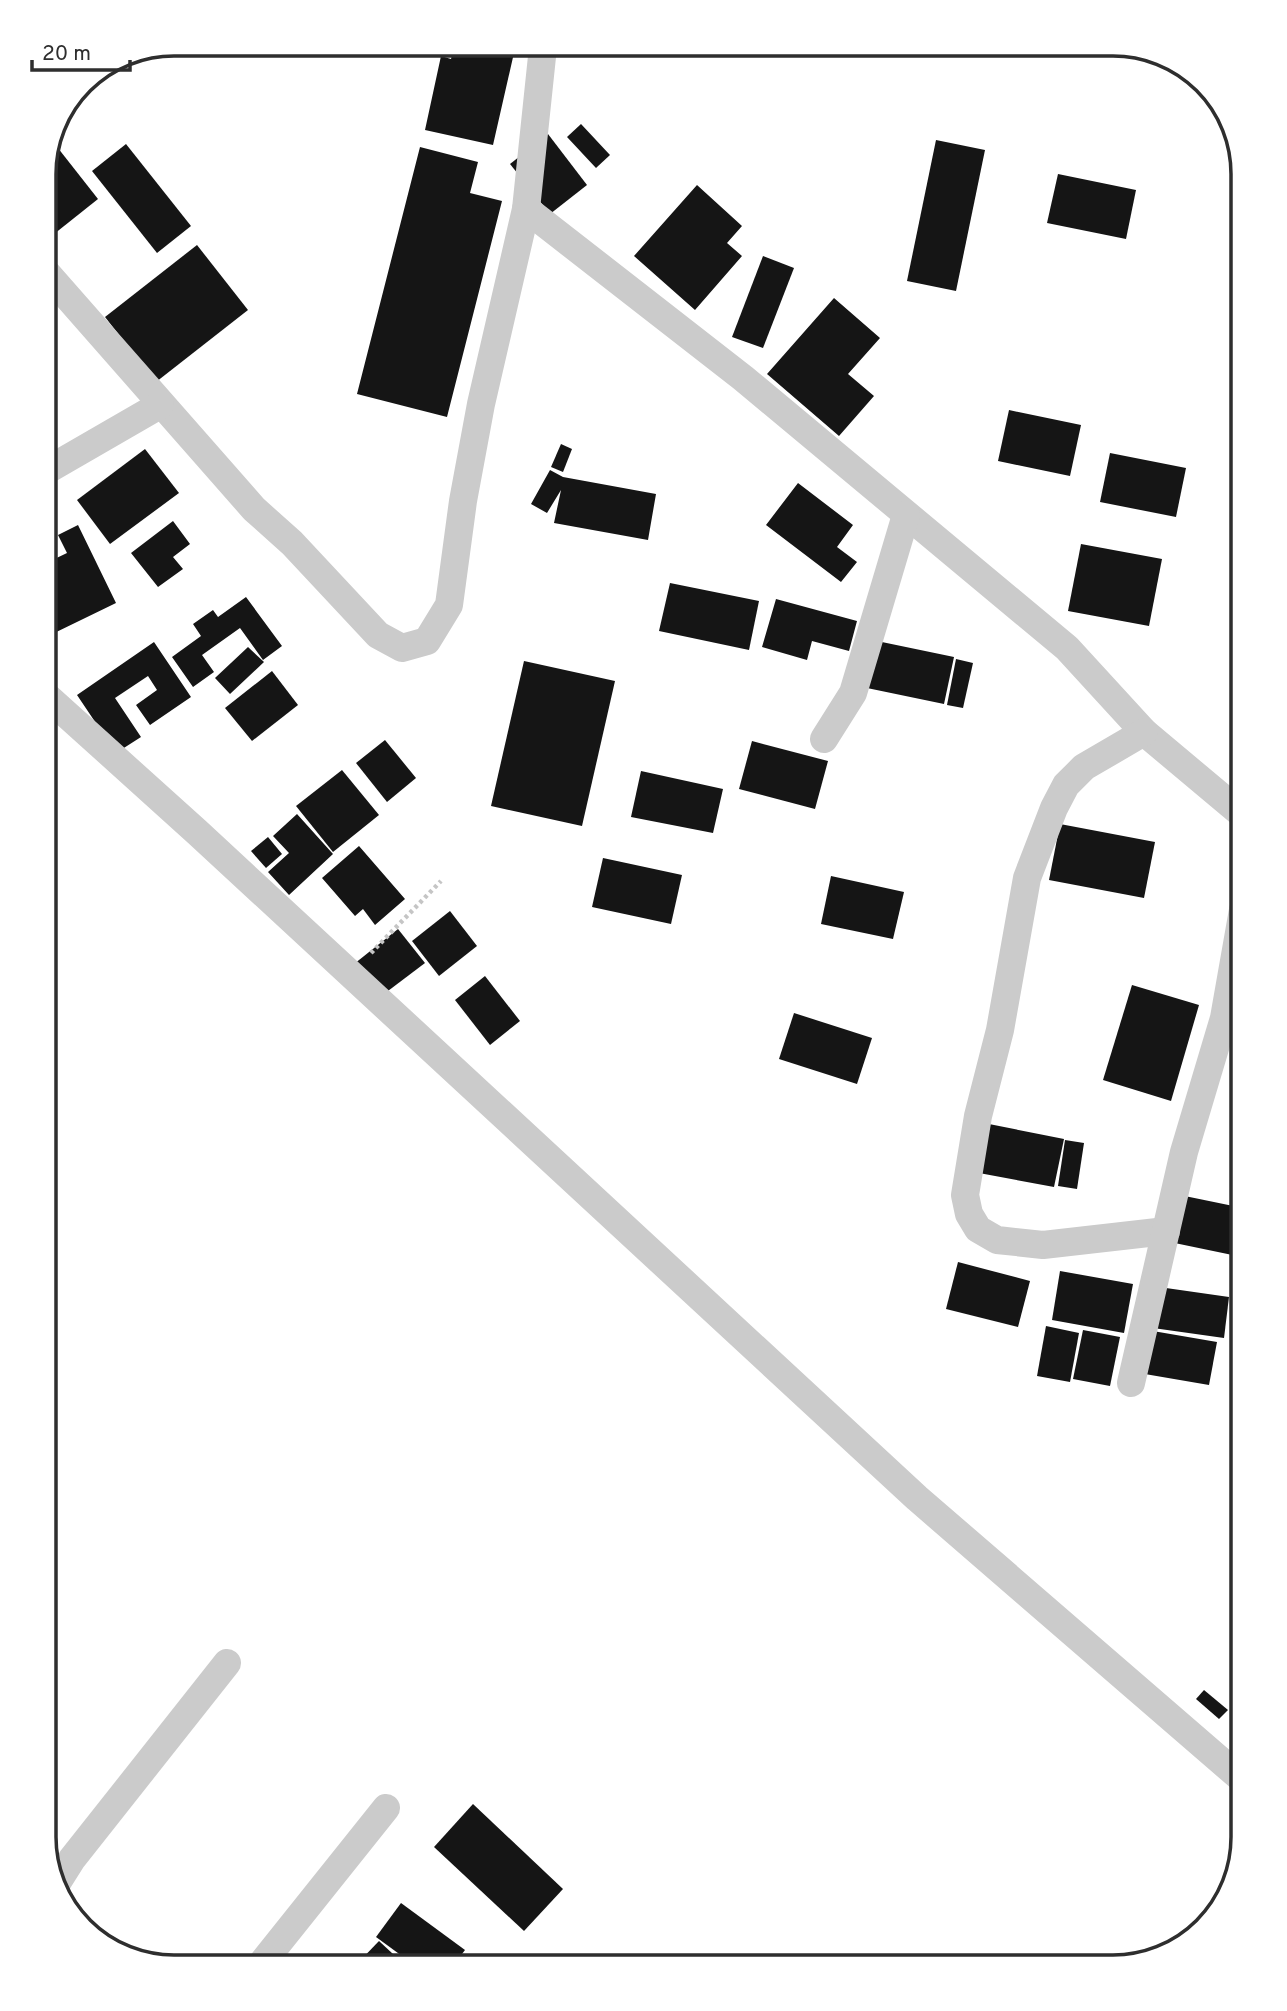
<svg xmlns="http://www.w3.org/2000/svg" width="1287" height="2011" font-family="Overpass,sans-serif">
  <rect width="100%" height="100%" fill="#fff"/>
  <g fill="#151515">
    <polygon points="455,44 516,44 493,145 425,130 441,56 451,59"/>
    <polygon points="581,124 610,155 596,168 567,137"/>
    <polygon points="548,134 587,185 550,214 510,164"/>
    <polygon points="936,140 985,150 956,291 907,281"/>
    <polygon points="54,143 98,199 44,242 44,165"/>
    <polygon points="126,144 191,226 157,253 92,171"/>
    <polygon points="420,147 478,162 470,193 502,201 447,417 357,394"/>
    <polygon points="1058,174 1136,190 1126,239 1047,223"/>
    <polygon points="697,185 742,226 727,243 742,256 695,310 634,256"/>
    <polygon points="197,245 248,310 156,382 105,317"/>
    <polygon points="763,256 794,268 763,348 732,337"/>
    <polygon points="834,298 880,338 848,374 874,396 839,436 767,374"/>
    <polygon points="1009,410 1081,425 1070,476 998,461"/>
    <polygon points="561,444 572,449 563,472 551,467"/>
    <polygon points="145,449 179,493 110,544 77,500"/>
    <polygon points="1110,453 1186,468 1176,517 1100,502"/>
    <polygon points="550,470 563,477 656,494 648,540 554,523 561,490 547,513 531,504"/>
    <polygon points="798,483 853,525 837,547 857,562 841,582 766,525"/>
    <polygon points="173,521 190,544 173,557 183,569 158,587 131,553"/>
    <polygon points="78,525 116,603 44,638 44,564 67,553 58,535"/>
    <polygon points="1081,544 1162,559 1149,626 1068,611"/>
    <polygon points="670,583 759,601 749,650 659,631"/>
    <polygon points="246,597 282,646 263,660 240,628 202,655 214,672 193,687 172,657 201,636 193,624 213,610 218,617"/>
    <polygon points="776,599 857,621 849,651 812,641 807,660 762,647"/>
    <polygon points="877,641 954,657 944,704 867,688"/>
    <polygon points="154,642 191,697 150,725 136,705 157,690 148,676 115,698 141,737 116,753 77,695"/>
    <polygon points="248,647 264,662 230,694 215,678"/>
    <polygon points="956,659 973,663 963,708 947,705"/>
    <polygon points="524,661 615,681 582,826 491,806"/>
    <polygon points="272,671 298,705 252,741 225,708"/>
    <polygon points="385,740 416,778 387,802 356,763"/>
    <polygon points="752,741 828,761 815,809 739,789"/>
    <polygon points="342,770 379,815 333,852 296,806"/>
    <polygon points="641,771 723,789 713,833 631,817"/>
    <polygon points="297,814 333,854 289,895 268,872 289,853 273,836"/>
    <polygon points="1060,824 1155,842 1144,898 1049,880"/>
    <polygon points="268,837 282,854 266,868 251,851"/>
    <polygon points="359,846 405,899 375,925 363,909 355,916 322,878"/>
    <polygon points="603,858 682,875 671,924 592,907"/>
    <polygon points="831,876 904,892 893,939 821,924"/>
    <polygon points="450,911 477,946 439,976 412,941"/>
    <polygon points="398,929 425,963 380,997 354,964"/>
    <polygon points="485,976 520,1021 490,1045 455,1000"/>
    <polygon points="1132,985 1199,1005 1171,1101 1103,1080"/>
    <polygon points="1242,990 1243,990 1243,1037 1231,1034"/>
    <polygon points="794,1013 872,1038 857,1084 779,1059"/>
    <polygon points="989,1124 1064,1139 1054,1187 979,1173"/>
    <polygon points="1065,1140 1084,1143 1077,1189 1058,1186"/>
    <polygon points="1175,1194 1243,1208 1242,1257 1165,1241"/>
    <polygon points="958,1262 1030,1281 1018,1327 946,1309"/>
    <polygon points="1060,1271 1133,1284 1124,1333 1052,1320"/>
    <polygon points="1159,1287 1229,1297 1224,1338 1153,1328"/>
    <polygon points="1046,1326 1079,1333 1070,1382 1037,1376"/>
    <polygon points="1083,1330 1120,1337 1110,1386 1073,1379"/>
    <polygon points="1147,1330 1217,1342 1209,1385 1139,1373"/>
    <polygon points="1204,1690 1228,1710 1219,1719 1196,1699"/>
    <polygon points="473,1804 563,1889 524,1931 434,1847"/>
    <polygon points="401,1903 465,1950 452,1967 417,1967 376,1937"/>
    <polygon points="379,1941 407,1967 354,1967"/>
  </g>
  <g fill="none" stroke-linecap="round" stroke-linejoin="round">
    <polyline stroke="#c5c5c5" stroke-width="4.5" stroke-dasharray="3.5 3.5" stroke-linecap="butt" points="371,953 441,881"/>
    <g stroke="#cbcbcb" stroke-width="28">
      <polyline points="526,209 743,378 1067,648 1144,732 1243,815"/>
      <polyline points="44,270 254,509 292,543 378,635 402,648 427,641 449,605 463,501 481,404 526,209 543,47"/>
      <polyline points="44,472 160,405"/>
      <polyline points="44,694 197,832 917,1498 1243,1780"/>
      <polyline points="1144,732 1084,767 1066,785 1054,808 1027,878 1000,1030 978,1116 965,1195 969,1214 978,1229 997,1240 1043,1245 1166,1231"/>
      <polyline points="824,739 853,693 906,515"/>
      <polyline points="1131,1383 1184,1152 1224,1018 1243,910"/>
      <polyline points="55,1886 72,1859 227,1663"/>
      <polyline points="259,1967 386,1808"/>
    </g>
  </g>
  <path d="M0 0H1287V2011H0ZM174 56H1113A118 118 0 0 1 1231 174V1837A118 118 0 0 1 1113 1955H174A118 118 0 0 1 56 1837V174A118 118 0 0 1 174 56Z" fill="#fff" fill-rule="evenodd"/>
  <path fill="none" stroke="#2e2e2e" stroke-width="3.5" d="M174 56H1113A118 118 0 0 1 1231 174V1837A118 118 0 0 1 1113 1955H174A118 118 0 0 1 56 1837V174A118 118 0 0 1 174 56Z"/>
  <path d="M32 60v10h98v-10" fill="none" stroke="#2e2e2e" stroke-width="3.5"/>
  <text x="42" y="60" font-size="21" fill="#2e2e2e" stroke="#ffffff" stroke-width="5" paint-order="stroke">20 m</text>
</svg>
